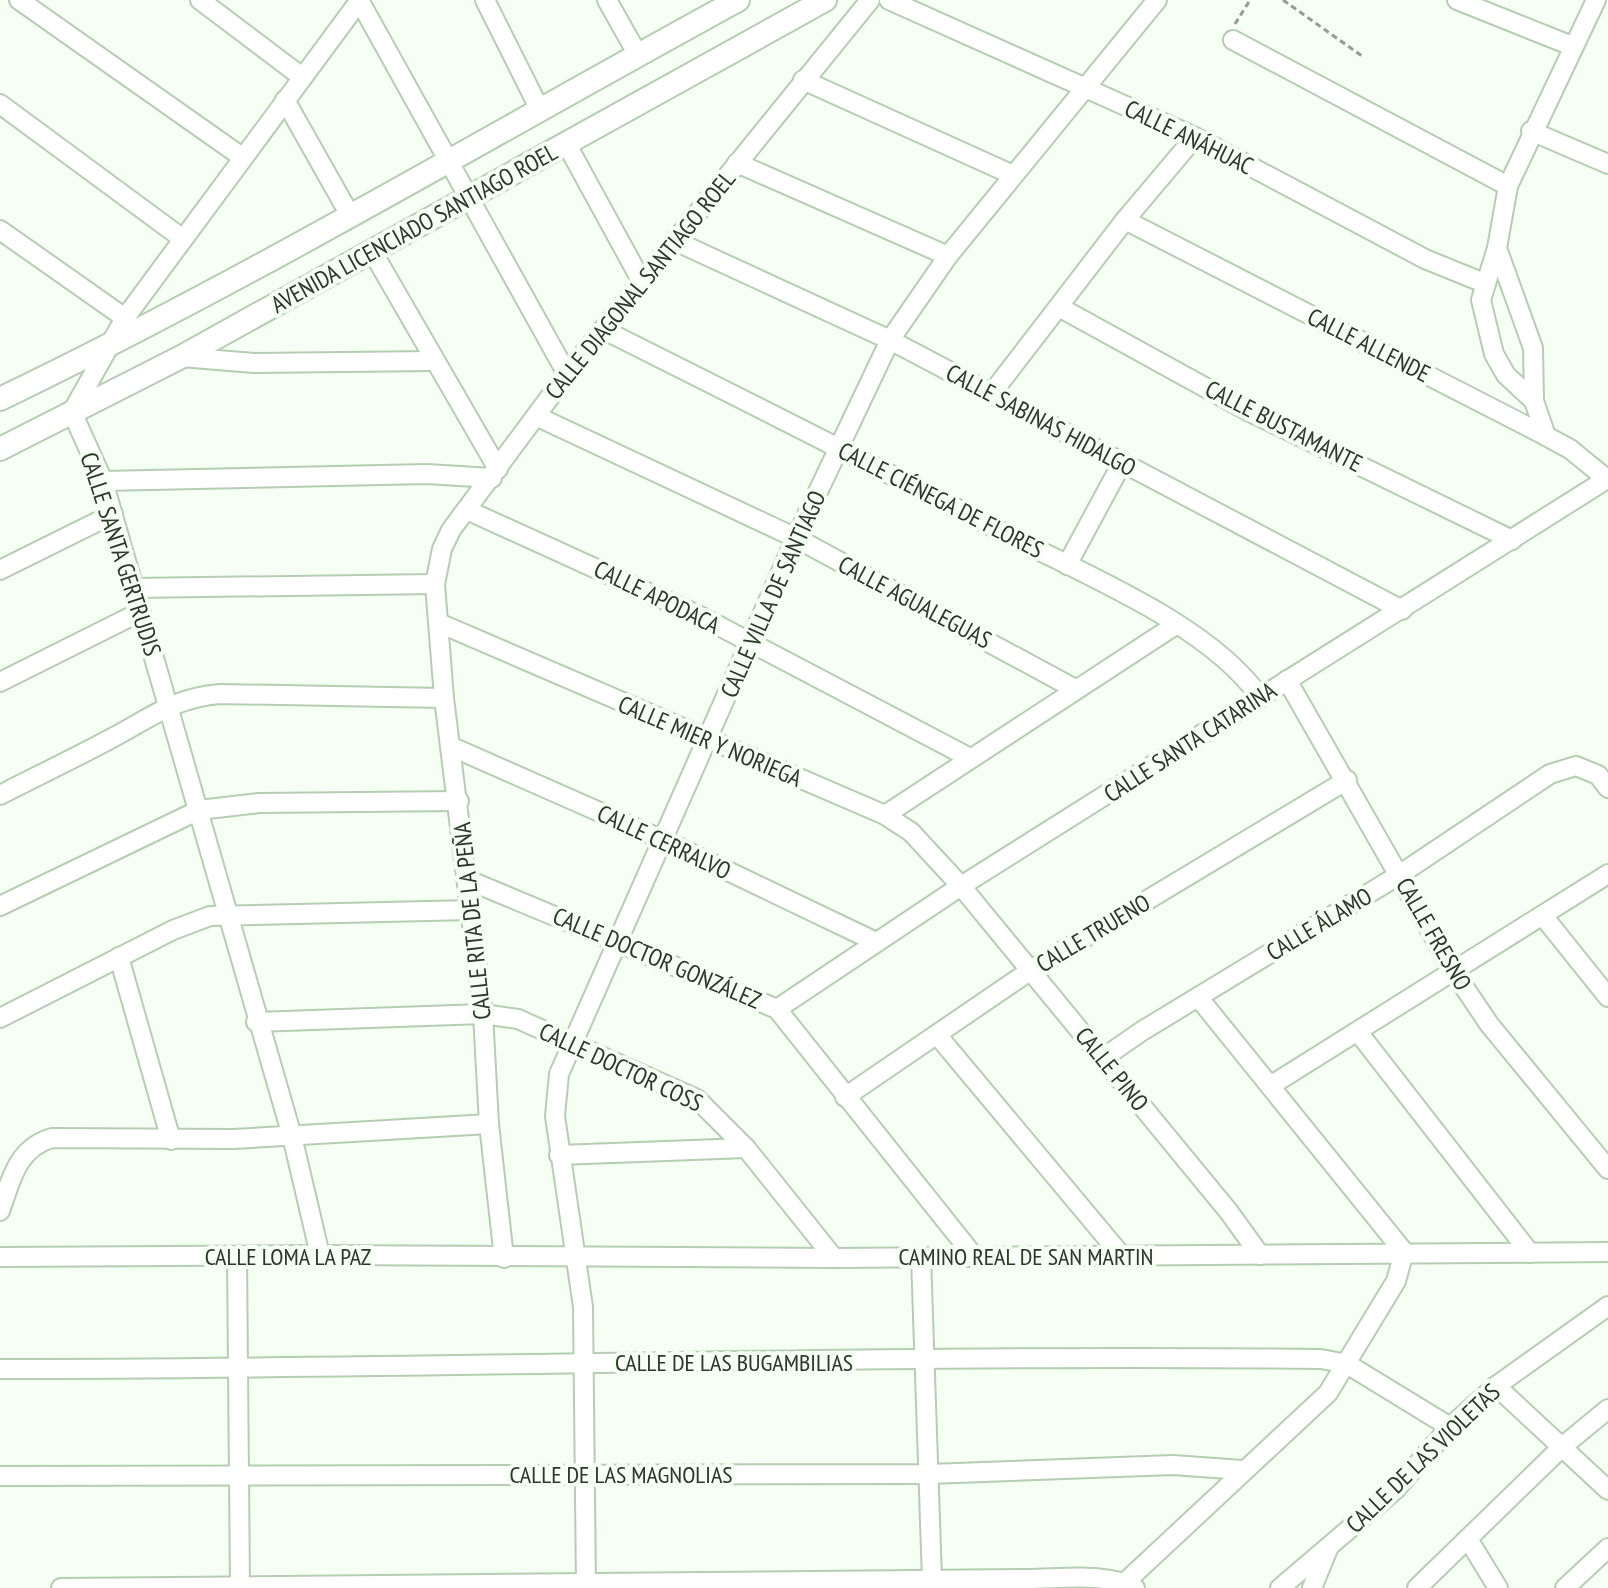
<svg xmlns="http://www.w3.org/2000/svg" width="1608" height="1588" font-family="'PT Sans Narrow',sans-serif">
  <rect width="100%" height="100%" fill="#f5fff3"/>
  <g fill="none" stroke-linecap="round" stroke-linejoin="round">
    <g stroke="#b5ceb2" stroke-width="22">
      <g id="minor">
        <polyline points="19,0 242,157"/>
        <polyline points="200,0 302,77"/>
        <polyline points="359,0 567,374"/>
        <polyline points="485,0 540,110"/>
        <polyline points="607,0 638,55"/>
        <polyline points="889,0 1195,137 1425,259 1484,283"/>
        <polyline points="1457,0 1572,46"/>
        <polyline points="1233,40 1508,186"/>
        <polyline points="803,80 1013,175"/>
        <polyline points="285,100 351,217"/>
        <polyline points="0,104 183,239"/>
        <polyline points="1531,131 1608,164"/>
        <polyline points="566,143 642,282"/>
        <polyline points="737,163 948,256"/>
        <polyline points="1125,220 1546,436 1570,449 1608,480"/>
        <polyline points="0,230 125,318"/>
        <polyline points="675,241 890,340 1402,610"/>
        <polyline points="1497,248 1533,348 1534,401 1546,436"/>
        <polyline points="372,251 498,469"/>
        <polyline points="1059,307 1248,411 1512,540"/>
        <path d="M 604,330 C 738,397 873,465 1006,534 C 1085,575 1208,624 1260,697"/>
        <polyline points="181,357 254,363 433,361"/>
        <polyline points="992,393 1125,220 1195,137"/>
        <polyline points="1534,401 1506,375 1494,354 1481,300 1497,248 1508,186 1596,0"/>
        <polyline points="536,416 796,538 1075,689"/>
        <polyline points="103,481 427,474 492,478"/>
        <polyline points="467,510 702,617 970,758"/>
        <polyline points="1067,565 1122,463"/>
        <polyline points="0,570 113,514"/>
        <polyline points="133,588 435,584"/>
        <polyline points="439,623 885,815 911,832 961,886 1229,1212 1260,1255"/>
        <polyline points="1287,680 1454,972 1489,1024 1608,1169"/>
        <polyline points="0,682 140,612"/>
        <polyline points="450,746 663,840 876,942"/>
        <path d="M 0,795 C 37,776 75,758 112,738 C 152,717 173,698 220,694 L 444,698"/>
        <polyline points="885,815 1177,624"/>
        <polyline points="468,880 777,1009 973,1255"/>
        <polyline points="0,906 199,810 259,803 459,801"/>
        <polyline points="1543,916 1608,997"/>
        <polyline points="119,957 171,1140"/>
        <polyline points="777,1009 961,886 1607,479"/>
        <polyline points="0,1018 173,930 210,916 471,910"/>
        <polyline points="256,1022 483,1014 518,1019 697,1099 746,1148 834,1258"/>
        <polyline points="1358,1032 1530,1253"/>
        <polyline points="938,1036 1121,1255"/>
        <polyline points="1103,1058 1142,1031 1399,875 1550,774 1576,766 1598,775 1608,788"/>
        <polyline points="1270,1086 1608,874"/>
        <polyline points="845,1097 1031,970 1347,780"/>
        <polyline points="559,1155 746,1148"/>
        <path d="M 0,1211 C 11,1180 17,1148 52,1138 L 233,1139 L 489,1124"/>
        <polyline points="320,1255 292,1136 103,481 72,412 125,318 360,0"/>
        <polyline points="237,1256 240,1588"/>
        <polyline points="0,1257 320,1255 834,1258 1608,1252"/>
        <polyline points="921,1257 932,1580"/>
        <polyline points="504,1258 489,1124 483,1014 444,698 435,584 442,549 451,530 567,374 870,0"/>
        <path d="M 0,1369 C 440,1369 881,1354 1321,1359 L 1347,1364 L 1450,1427"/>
        <polyline points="1496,1386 1608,1490"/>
        <polyline points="0,1476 929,1474 1173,1465 1242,1470"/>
        <polyline points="1468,1539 1498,1588"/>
        <path d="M 61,1588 L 1027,1579 C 1060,1579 1105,1572 1135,1588"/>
        <polyline points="586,1588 583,1307 555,1116 559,1074 796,538 890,340 948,256 1157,0"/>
        <polyline points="1119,1588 1328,1393 1396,1281 1404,1252 1198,997"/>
        <polyline points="1280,1588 1395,1490 1450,1427 1496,1386 1608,1306"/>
        <polyline points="1312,1588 1328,1549"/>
        <polyline points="1417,1588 1563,1446 1608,1409"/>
        <polyline points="1565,1588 1608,1548"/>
      </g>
    </g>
    <g stroke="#b5ceb2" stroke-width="26">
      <g id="tertiary">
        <path d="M 0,399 C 252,278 492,134 738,0"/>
        <polyline points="0,449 181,357 825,0"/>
      </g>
    </g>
    <g stroke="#939c91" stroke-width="3" stroke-dasharray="6 4" stroke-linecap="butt">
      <polyline points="1283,0 1362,56"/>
      <polyline points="1235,24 1250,0"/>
    </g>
    <use href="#minor" stroke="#fff" stroke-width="18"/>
    <use href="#tertiary" stroke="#fff" stroke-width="22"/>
  </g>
  <g text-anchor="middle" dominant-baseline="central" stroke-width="8" stroke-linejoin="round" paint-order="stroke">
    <g font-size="24" fill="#2d362b" stroke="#f5fff3">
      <text transform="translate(1189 137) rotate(26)">CALLE ANÁHUAC</text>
      <text transform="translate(414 228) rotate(-29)">AVENIDA LICENCIADO SANTIAGO ROEL</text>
      <text transform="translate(640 285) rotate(-51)">CALLE DIAGONAL SANTIAGO ROEL</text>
      <text transform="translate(1369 345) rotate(27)">CALLE ALLENDE</text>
      <text transform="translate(1041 420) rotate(28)">CALLE SABINAS HIDALGO</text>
      <text transform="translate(1284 426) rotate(27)">CALLE BUSTAMANTE</text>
      <text transform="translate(941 500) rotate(27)">CALLE CIÉNEGA DE FLORES</text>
      <text transform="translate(121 554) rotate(72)">CALLE SANTA GERTRUDIS</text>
      <text transform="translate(773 594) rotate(-66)">CALLE VILLA DE SANTIAGO</text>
      <text transform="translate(657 597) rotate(26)">CALLE APODACA</text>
      <text transform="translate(915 602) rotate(28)">CALLE AGUALEGUAS</text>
      <text transform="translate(710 741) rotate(23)">CALLE MIER Y NORIEGA</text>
      <text transform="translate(1190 742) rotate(-33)">CALLE SANTA CATARINA</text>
      <text transform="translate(664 842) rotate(25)">CALLE CERRALVO</text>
      <text transform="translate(472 921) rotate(-96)">CALLE RITA DE LA PEÑA</text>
      <text transform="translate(1319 924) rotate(-31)">CALLE ÁLAMO</text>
      <text transform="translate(1093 933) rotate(-31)">CALLE TRUENO</text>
      <text transform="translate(1434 934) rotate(60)">CALLE FRESNO</text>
      <text transform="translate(657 958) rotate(23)">CALLE DOCTOR GONZÁLEZ</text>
      <text transform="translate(621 1067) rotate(25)">CALLE DOCTOR COSS</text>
      <text transform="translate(1112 1069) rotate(51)">CALLE PINO</text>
      <text x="288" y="1256">CALLE LOMA LA PAZ</text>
      <text x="1026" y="1256">CAMINO REAL DE SAN MARTIN</text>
      <text x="734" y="1362">CALLE DE LAS BUGAMBILIAS</text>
      <text transform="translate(1423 1458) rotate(-44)">CALLE DE LAS VIOLETAS</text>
      <text x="621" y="1474">CALLE DE LAS MAGNOLIAS</text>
    </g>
  </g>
</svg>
